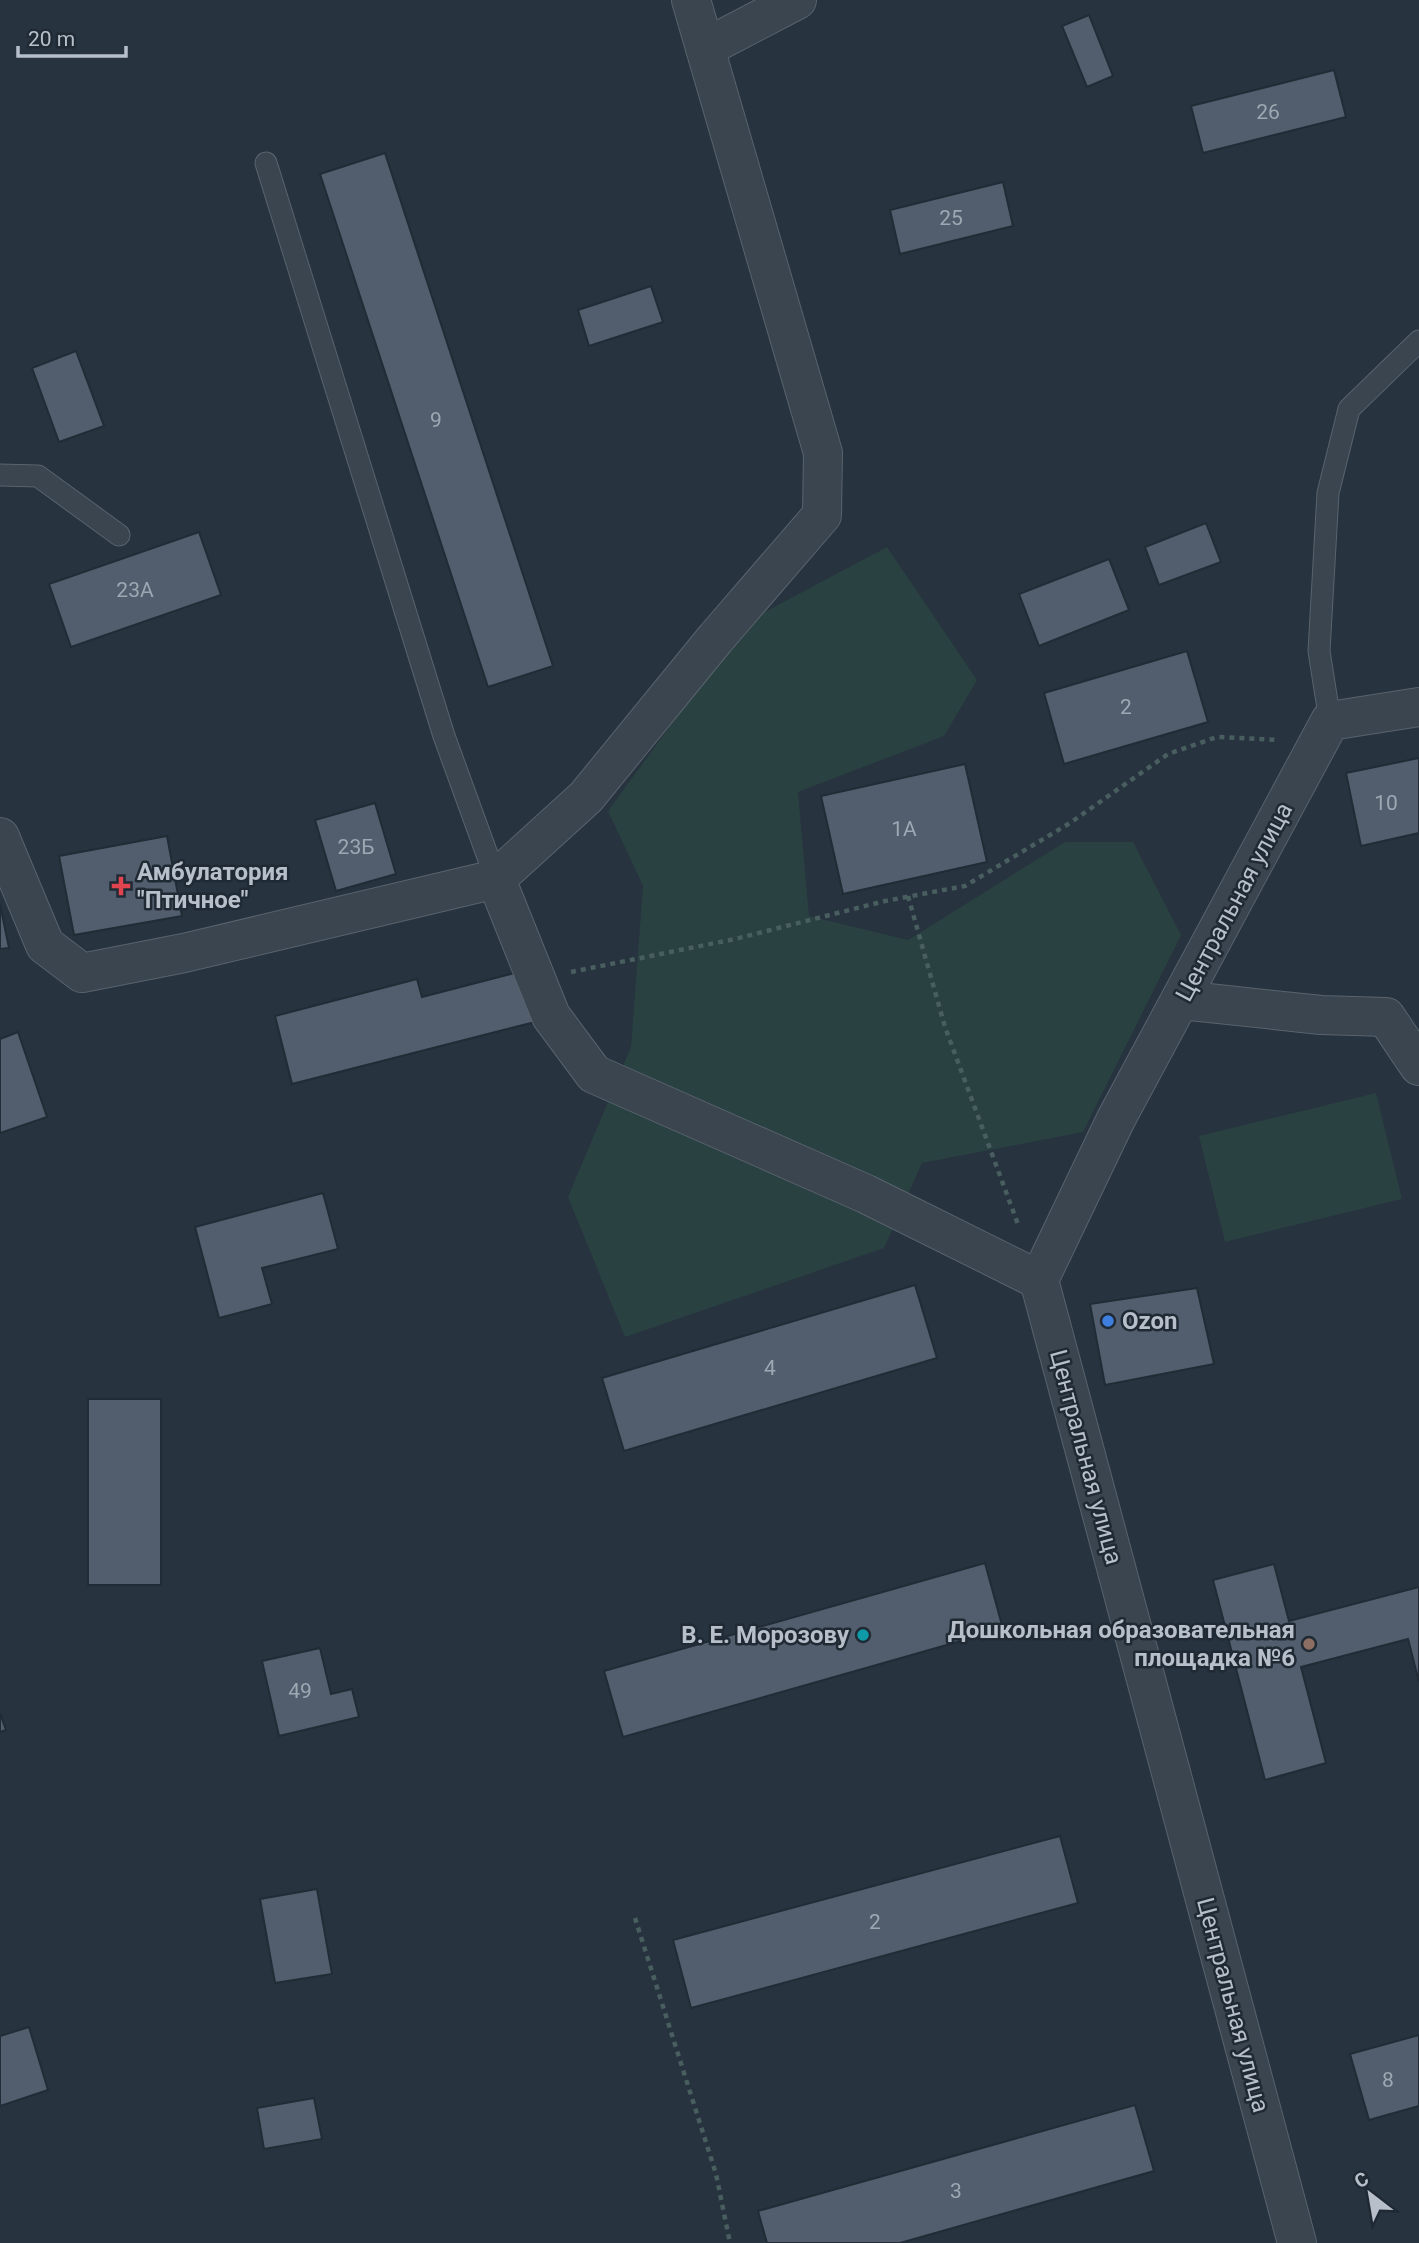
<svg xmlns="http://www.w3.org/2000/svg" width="1419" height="2243" font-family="Roboto,sans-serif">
  <rect width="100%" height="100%" fill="#27333f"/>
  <g fill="#2a4141">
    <polygon points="887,547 977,680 944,736 798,792 809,916 908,940 1065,842 1133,842 1181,935 1083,1132 922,1163 884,1248 625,1337 568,1197 631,1047 643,886 608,811 746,622"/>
    <polygon points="1376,1093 1402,1199 1225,1242 1199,1136"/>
  </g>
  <g fill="#525e6d" stroke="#222c36" stroke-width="2">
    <polygon points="1089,15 1113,76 1087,87 1062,26"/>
    <polygon points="1334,70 1346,117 1203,153 1191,106"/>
    <polygon points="385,153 553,666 488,687 320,174"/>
    <polygon points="1003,182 1013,226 900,254 890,210"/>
    <polygon points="651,286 663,322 589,346 578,310"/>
    <polygon points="76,351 104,426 59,442 32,368"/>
    <polygon points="1206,523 1221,562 1159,585 1145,547"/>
    <polygon points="199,532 221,595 71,647 49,584"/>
    <polygon points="1109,559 1129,610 1039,646 1019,594"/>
    <polygon points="1187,651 1208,722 1064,764 1044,693"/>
    <polygon points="1419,758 1419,833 1361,846 1346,773"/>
    <polygon points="965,764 987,862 843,894 821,796"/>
    <polygon points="375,803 396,874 336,891 315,820"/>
    <polygon points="167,836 182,916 74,935 59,856"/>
    <polygon points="0,904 9,948 0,949"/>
    <polygon points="522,971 535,1022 292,1084 275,1016 417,979 422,997"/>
    <polygon points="18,1032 47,1117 0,1133 0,1039"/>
    <polygon points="323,1193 338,1249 262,1268 272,1304 219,1318 195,1227"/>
    <polygon points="915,1285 937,1358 624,1451 602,1378"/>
    <polygon points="1197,1288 1214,1364 1105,1385 1090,1304"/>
    <rect x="88" y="1399" width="73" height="186"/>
    <polygon points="985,1563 1003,1629 623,1737 604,1671"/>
    <polygon points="1274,1564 1289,1621 1419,1587 1419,1682 1408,1639 1301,1667 1326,1763 1265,1780 1213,1580"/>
    <polygon points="320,1648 331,1694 352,1689 359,1717 279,1736 262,1661"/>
    <polygon points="0,1713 6,1730 0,1732"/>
    <polygon points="1060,1836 1078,1903 691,2008 673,1940"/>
    <polygon points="317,1889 332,1974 275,1983 260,1899"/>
    <polygon points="29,2027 48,2090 0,2106 0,2036"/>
    <polygon points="1419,2035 1419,2106 1369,2120 1350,2054"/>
    <polygon points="314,2098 322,2139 264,2149 257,2108"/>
    <polygon points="1135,2105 1154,2171 900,2243 767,2243 758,2211"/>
  </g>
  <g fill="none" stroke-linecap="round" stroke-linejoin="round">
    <g stroke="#59636d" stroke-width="23">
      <g id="lane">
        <polyline points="266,163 444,736 496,879"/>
        <polyline points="0,475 38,476 119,535"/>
        <polyline points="1330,721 1319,651 1328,493 1349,409 1419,341"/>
      </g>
    </g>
    <g stroke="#59636d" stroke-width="40">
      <g id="street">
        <polyline points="691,0 823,453 822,515 715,639 586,797 496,879 551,1016 594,1074 866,1194 1039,1280"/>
        <polyline points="705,48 797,0"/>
        <polyline points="0,837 45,945 82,973 184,953 496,879"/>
        <polyline points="1181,1000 1321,1015 1386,1017 1419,1066"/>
        <polyline points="1297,2243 1039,1280 1116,1119 1330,721 1419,707"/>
      </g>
    </g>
    <g stroke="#495e5f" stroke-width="4.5" stroke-dasharray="5 5" stroke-linecap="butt">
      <polyline points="908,896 945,1027 1019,1227"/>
      <polyline points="571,972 735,939 885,901 965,886 1070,823 1168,754 1217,737 1277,740"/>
      <polyline points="635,1918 716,2174 730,2243"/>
    </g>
    <use href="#lane" stroke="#3b454f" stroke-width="21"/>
    <use href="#street" stroke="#3b454f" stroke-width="38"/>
  </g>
  <path fill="#e0444e" stroke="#202a34" stroke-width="2.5" d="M117.5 875.5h7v7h7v7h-7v7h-7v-7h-7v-7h7z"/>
  <circle fill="#3f7fe0" stroke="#202a34" stroke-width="2.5" cx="1108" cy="1321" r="7"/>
  <circle fill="#0f9aa8" stroke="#202a34" stroke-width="2.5" cx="863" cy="1635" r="7"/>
  <circle fill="#8d6e63" stroke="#202a34" stroke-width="2.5" cx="1309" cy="1644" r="7"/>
  <g text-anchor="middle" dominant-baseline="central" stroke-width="5" stroke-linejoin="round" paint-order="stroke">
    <g font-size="21" fill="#9ea8b3">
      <text x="1268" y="112">26</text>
      <text x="951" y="218">25</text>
      <text x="436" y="420">9</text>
      <text x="135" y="590">23А</text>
      <text x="1126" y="707">2</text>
      <text x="1386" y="803">10</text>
      <text x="904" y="829">1А</text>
      <text x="356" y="847">23Б</text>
      <text x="770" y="1368">4</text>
      <text x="300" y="1691">49</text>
      <text x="875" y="1922">2</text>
      <text x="1388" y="2080">8</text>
      <text x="956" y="2191">3</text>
    </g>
    <g font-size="24" font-weight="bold" fill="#b7c0ca" stroke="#202a34" text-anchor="start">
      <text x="137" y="872">Амбулатория<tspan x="137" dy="28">"Птичное"</tspan></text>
      <text x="1122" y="1321">Ozon</text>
      <text x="1295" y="1630" text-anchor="end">Дошкольная образовательная<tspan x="1295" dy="28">площадка №6</tspan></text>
      <text x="849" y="1635" text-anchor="end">В. Е. Морозову</text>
    </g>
    <g font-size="24" fill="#b7c0ca" stroke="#202a34">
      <text transform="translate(1234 902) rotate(-62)">Центральная улица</text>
      <text transform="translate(1086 1457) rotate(75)">Центральная улица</text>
      <text transform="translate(1233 2005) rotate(75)">Центральная улица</text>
    </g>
  </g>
  <g transform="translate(1370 2194) rotate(329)" stroke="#202a34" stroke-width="5" paint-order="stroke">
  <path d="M0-5L12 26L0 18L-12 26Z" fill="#b7c0ca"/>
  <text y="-10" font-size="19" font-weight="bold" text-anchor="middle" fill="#b7c0ca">С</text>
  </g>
  <path d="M18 46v10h108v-10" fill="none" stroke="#b7c0ca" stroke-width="3.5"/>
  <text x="28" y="46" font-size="21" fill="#b7c0ca" stroke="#202a34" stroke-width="5" paint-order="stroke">20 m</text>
</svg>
